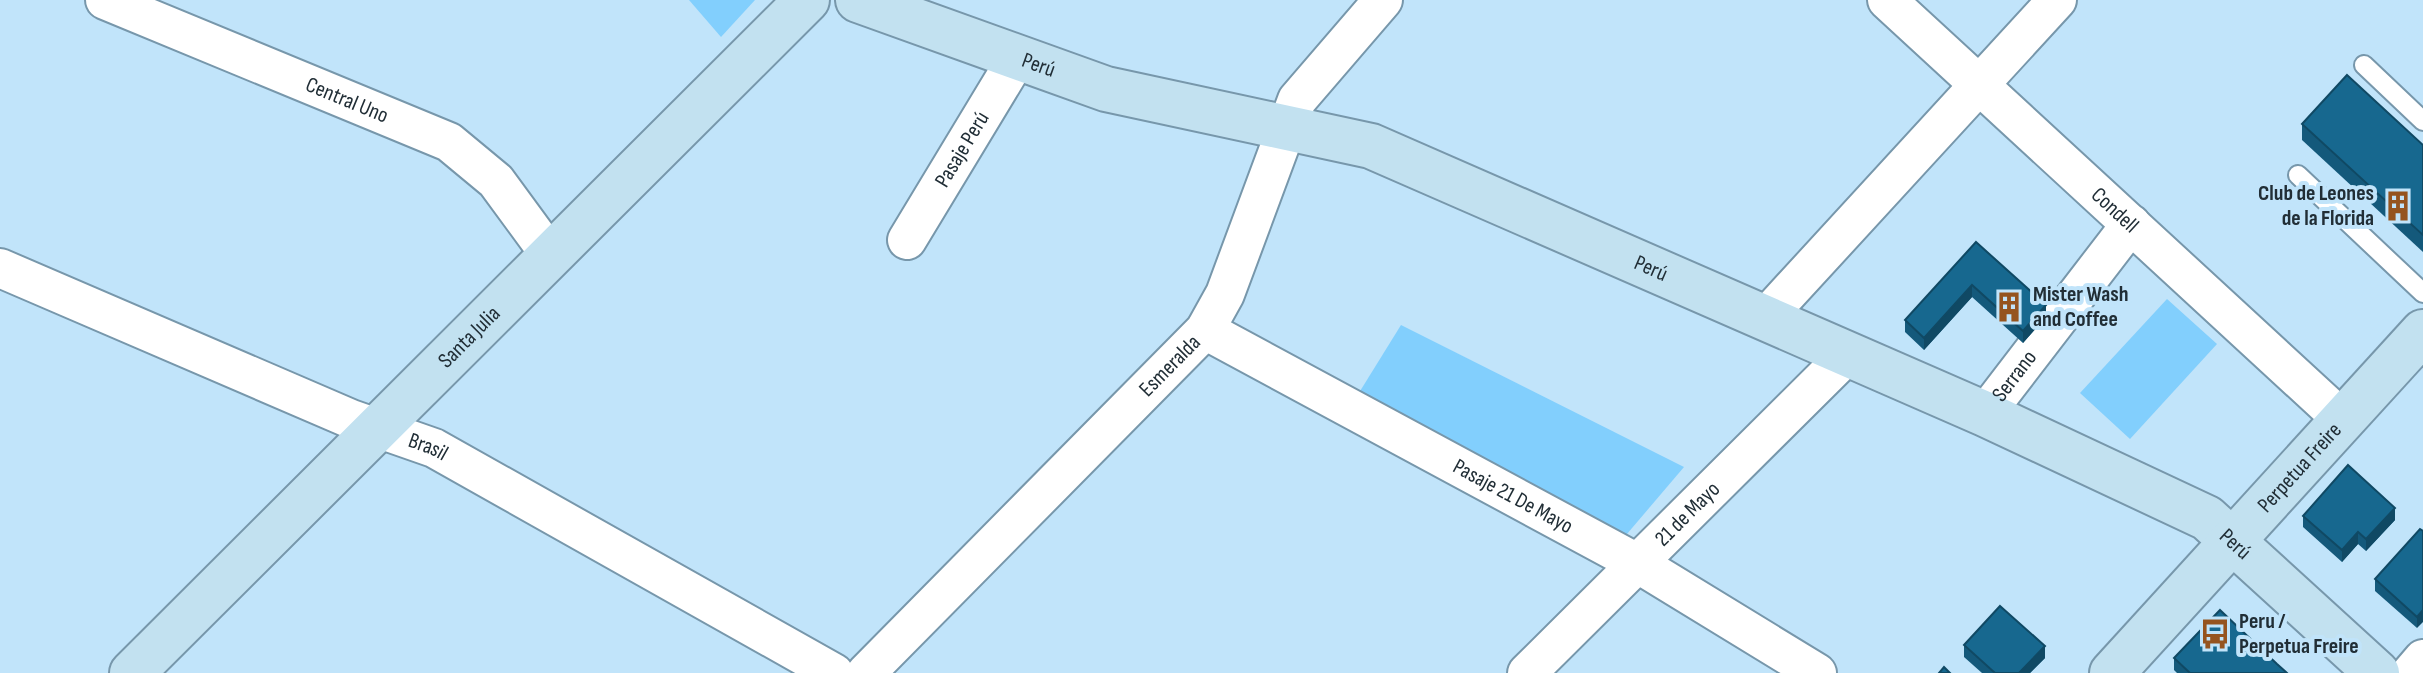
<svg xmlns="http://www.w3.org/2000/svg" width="2423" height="673" font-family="'Sofia Sans Condensed',sans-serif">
  <rect width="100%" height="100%" fill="#c1e4fa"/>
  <g fill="#82cffd">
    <polygon points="689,0 755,0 721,37"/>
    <polygon points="2167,299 2217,344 2130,439 2080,393"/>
    <polygon points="1401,325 1684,467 1621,541 1357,396"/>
  </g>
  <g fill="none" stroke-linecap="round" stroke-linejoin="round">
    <g stroke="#7797ab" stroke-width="22">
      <g id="lane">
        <polyline points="2364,65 2423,121"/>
        <polyline points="2298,175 2423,293"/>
      </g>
    </g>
    <g stroke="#7797ab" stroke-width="42">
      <g id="street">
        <path id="s1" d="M 105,0 L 449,142 L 496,181 L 551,256"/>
        <path id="s2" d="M 1887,0 L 2343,420"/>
        <path id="s3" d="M 907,240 L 1017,58"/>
        <path id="s4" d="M 0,268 L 351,419 L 434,448 L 834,673"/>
        <polyline points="1765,318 2057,0"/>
        <path id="s5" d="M 1205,330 L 1637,563 L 1817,673"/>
        <path id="s6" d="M 1985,414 L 2131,224"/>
        <path id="s7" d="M 866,673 L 1205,330 L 1225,294 L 1297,100 L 1383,0"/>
        <path id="s8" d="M 1527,673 L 1848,354"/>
        <polyline points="2411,673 2423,659"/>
      </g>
    </g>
    <g stroke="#7797ab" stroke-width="48">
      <g id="secondary">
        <path id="s9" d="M 858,0 L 1106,89 L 1371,146 L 1985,414 L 2207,518 L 2377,673"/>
        <path id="s10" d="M 132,673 L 807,0"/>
        <path id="s11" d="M 2112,673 L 2423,332"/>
      </g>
    </g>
    <use href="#lane" stroke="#fff" stroke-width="18"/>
    <use href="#street" stroke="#fff" stroke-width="38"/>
    <use href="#secondary" stroke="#c2e1f0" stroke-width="44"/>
  </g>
  <g fill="#14597b">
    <polygon points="2302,124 2423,145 2423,252 2302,140"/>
    <polygon points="1976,242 2046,317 2023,343 1972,297 1924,350 1905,332 1905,320"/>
    <polygon points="2303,516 2395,520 2366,551 2358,544 2342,562 2303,527"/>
    <polygon points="2423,531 2417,628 2375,591 2375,579"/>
    <polygon points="1964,645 2045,658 2030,673 1982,673 1964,657"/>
    <polygon points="2174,658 2287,673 2177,673 2174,670"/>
  </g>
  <g fill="#104964">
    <polygon points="1972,285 1972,297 1924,350 1924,338"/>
    <polygon points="2046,305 2046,317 2023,343 2023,331"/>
    <polygon points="2395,508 2395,520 2366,551 2366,539"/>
    <polygon points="2358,532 2358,544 2342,562 2342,550"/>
    <polygon points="2423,610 2423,622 2417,628 2417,617"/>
    <polygon points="2045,646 2045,658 2030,673 2019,673"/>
  </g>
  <g fill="#17688f" stroke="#104964" stroke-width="2">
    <polygon points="2347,75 2423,145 2423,235 2302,124"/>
    <polygon points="1976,242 2046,305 2023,331 1972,285 1924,338 1905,320"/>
    <polygon points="2348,465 2395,508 2366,539 2358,532 2342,550 2303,516"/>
    <polygon points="2420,529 2423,531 2423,610 2417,617 2375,579"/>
    <polygon points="2000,606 2045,646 2019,673 1995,673 1964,645"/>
    <polygon points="2220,610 2277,664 2287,673 2190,673 2174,658"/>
    <polygon points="1944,667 1950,673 1939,673"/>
  </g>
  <defs>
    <g id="building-bare" transform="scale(2.4)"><path d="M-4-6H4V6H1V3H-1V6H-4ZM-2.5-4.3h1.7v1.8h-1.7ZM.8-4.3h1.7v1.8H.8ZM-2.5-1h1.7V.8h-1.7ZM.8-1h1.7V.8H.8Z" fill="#95541f" stroke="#c1e4fa" stroke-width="2.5" paint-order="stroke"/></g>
    <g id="bus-bare" transform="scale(2.4)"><path d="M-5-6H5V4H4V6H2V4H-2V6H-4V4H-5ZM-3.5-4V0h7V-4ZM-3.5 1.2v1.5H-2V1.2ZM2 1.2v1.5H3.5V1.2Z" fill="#95541f" stroke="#c1e4fa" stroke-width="2.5" paint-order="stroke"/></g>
  </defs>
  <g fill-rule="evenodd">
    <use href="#building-bare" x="2398" y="206"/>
    <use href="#building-bare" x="2009" y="307"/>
    <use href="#bus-bare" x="2215" y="634"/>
  </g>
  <g text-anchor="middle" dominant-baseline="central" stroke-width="8" stroke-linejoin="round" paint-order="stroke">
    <g font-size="22" fill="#212e36" stroke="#c1e4fa">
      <text stroke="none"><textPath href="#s9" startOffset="192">Perú</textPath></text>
      <text stroke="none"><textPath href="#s1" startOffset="262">Central Uno</textPath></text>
      <text stroke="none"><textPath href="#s3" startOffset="106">Pasaje Perú</textPath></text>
      <text stroke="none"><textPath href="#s2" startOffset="310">Condell</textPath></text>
      <text stroke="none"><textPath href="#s9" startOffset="840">Perú</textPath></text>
      <text stroke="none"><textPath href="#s10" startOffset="476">Santa Julia</textPath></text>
      <text stroke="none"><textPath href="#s7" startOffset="432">Esmeralda</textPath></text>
      <text stroke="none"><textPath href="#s6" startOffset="48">Serrano</textPath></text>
      <text stroke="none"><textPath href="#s4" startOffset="464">Brasil</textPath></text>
      <text stroke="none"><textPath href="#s11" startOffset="278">Perpetua Freire</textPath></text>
      <text stroke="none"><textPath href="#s5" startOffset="350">Pasaje 21 De Mayo</textPath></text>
      <text stroke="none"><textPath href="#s8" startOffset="226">21 de Mayo</textPath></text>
      <text stroke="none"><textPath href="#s9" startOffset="1488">Perú</textPath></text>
    </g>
    <g font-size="22" font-weight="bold" fill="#212e36" stroke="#c1e4fa" text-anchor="start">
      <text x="2374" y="193" text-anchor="end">Club de Leones<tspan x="2374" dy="25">de la Florida</tspan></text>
      <text x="2033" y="294">Mister Wash<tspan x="2033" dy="25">and Coffee</tspan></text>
      <text x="2239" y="621">Peru /<tspan x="2239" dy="25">Perpetua Freire</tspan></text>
    </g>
  </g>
</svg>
